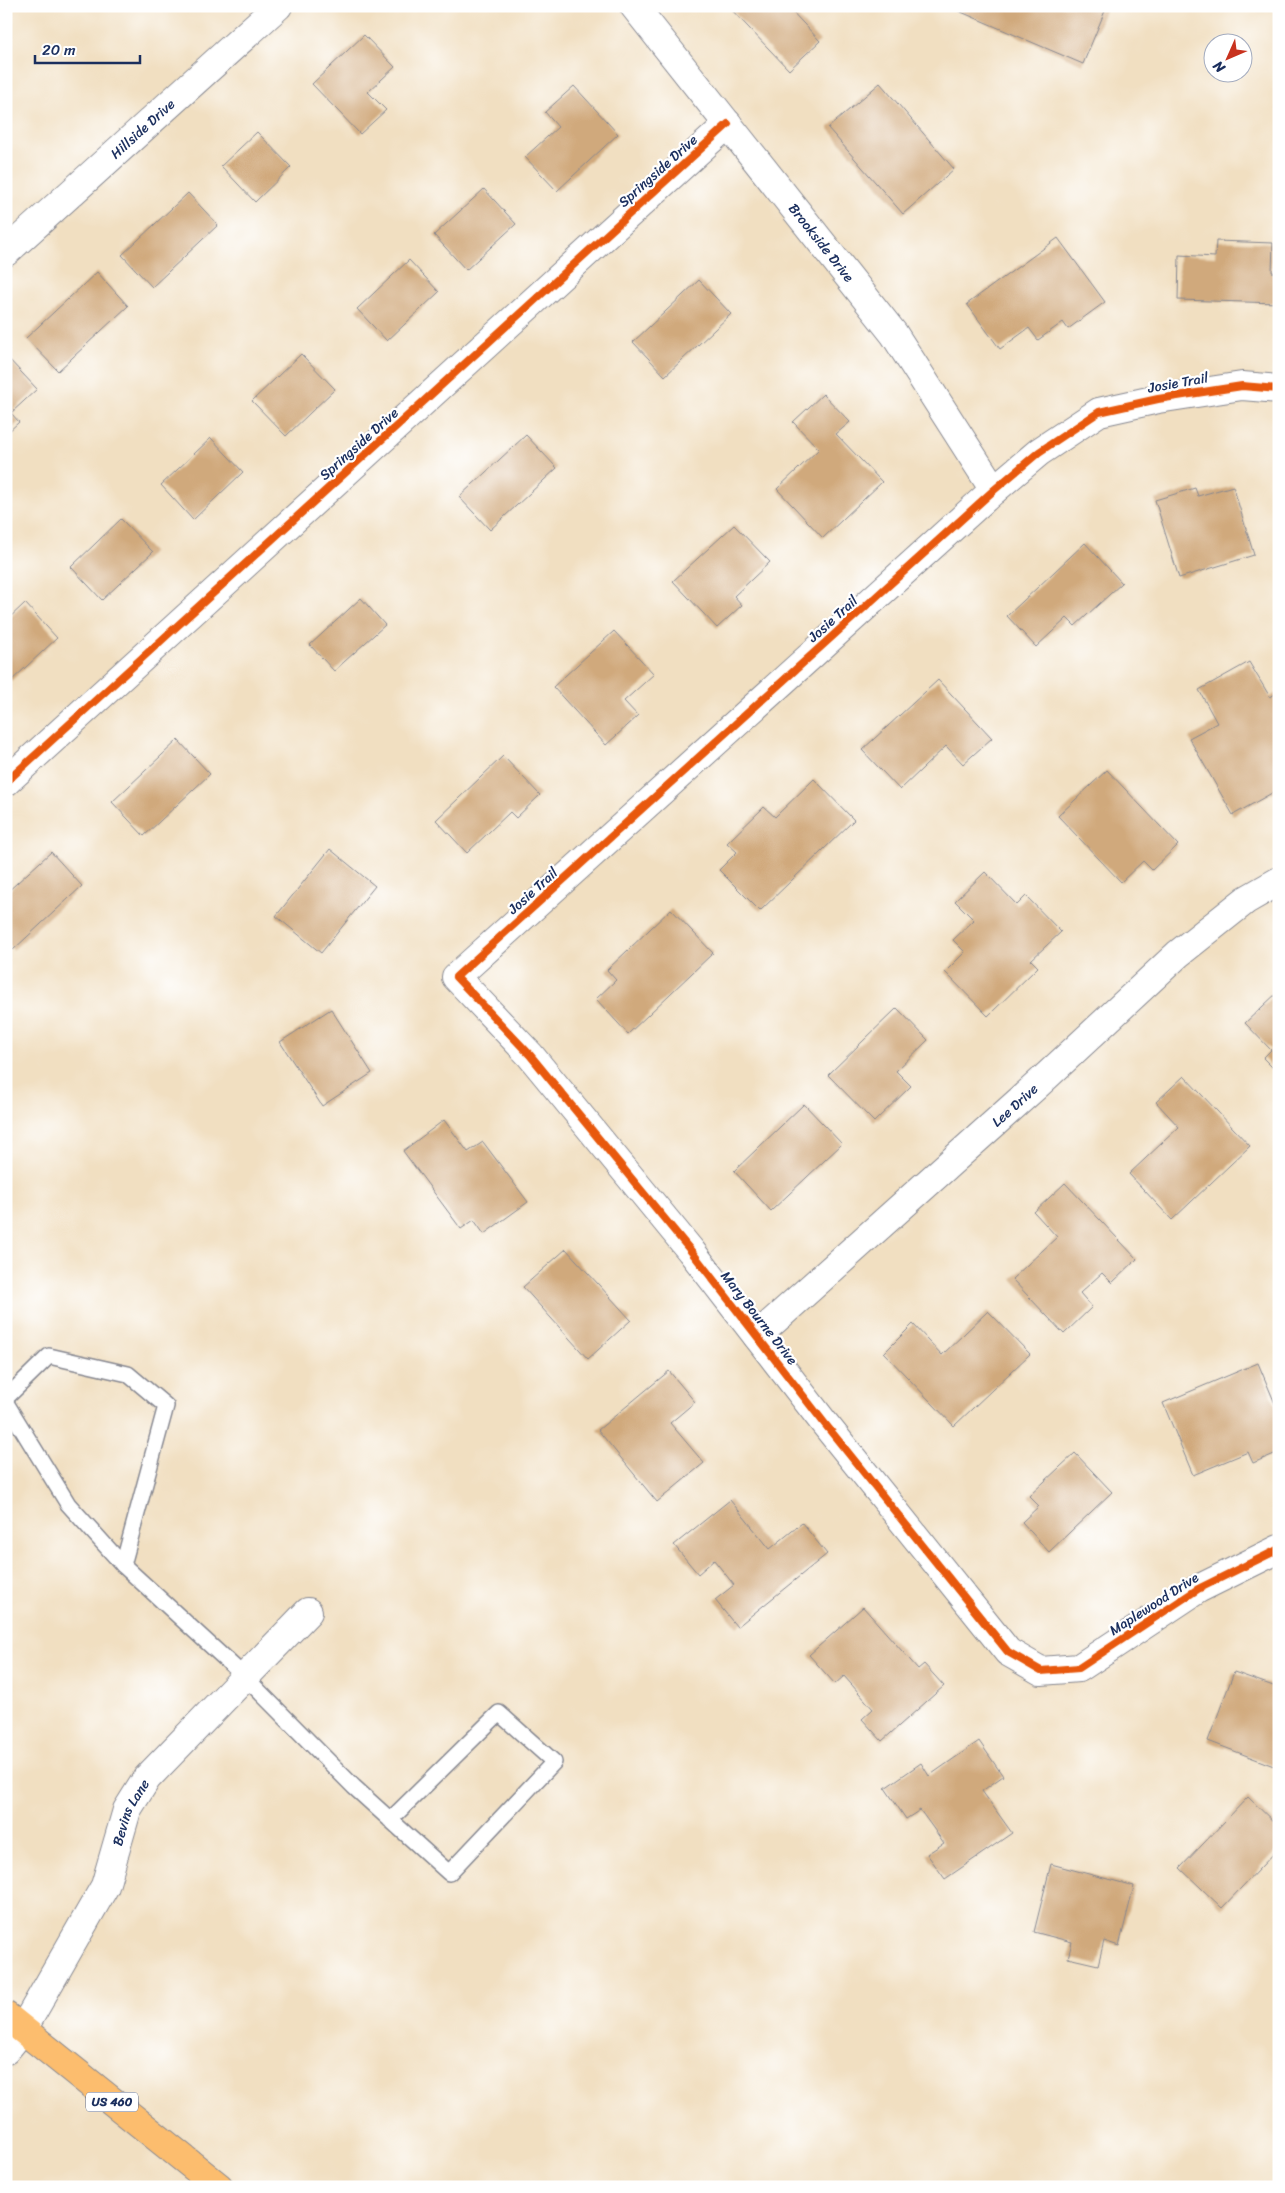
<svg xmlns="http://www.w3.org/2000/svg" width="1285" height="2193" font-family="Sriracha,sans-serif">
  <rect width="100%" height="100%" fill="#fff"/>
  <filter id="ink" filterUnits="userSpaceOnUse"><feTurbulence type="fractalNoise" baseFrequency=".02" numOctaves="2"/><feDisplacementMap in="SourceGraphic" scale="10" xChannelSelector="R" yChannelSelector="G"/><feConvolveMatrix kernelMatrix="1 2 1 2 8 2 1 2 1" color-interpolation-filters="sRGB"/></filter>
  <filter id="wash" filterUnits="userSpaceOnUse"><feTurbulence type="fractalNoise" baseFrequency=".0096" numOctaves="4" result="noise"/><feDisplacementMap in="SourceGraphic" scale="20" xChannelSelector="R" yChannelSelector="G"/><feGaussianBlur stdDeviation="1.12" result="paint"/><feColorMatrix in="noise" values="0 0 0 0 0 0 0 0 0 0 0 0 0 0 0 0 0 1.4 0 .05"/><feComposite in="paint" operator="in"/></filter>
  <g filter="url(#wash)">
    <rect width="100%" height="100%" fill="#f1dfc1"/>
    <g id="blocks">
      <g fill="#d0a97b">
        <polygon points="728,6 787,6 820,41 789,70"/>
        <polygon points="947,6 1107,6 1083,64"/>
        <polygon points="364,35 395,67 368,92 386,110 360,134 312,84"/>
        <polygon points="880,83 954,169 903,214 828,128"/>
        <polygon points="574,86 618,134 557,191 525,157 558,127 545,112"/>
        <polygon points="257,132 291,167 255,202 221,166"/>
        <polygon points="484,189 516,224 466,270 434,235"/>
        <polygon points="188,193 218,225 152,287 122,255"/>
        <polygon points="1058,238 1105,302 1068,329 1063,322 1038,340 1029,328 1000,349 967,304"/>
        <polygon points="1216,241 1273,243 1272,272 1279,273 1279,303 1178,300 1179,255 1215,257"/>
        <polygon points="409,260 439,292 387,341 357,309"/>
        <polygon points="97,272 128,306 58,371 26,338"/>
        <polygon points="699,280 731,314 665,376 633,342"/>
        <polygon points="301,354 335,389 286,436 252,401"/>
        <polygon points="6,356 37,389 11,413 19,422 6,434"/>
        <polygon points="823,394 850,422 836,434 882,482 823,538 777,489 819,449 793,422"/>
        <polygon points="526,435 557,468 490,530 459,497"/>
        <polygon points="211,438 243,472 193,520 161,485"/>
        <polygon points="1233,486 1254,555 1179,578 1155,500 1195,488 1198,496"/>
        <polygon points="121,519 153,552 102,600 71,567"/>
        <polygon points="734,525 770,562 734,596 742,605 717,628 673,581"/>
        <polygon points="1085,543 1122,583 1075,626 1067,618 1036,647 1007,616"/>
        <polygon points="361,598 385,625 334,671 310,645"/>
        <polygon points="25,603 57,638 11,681 6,676 6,621"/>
        <polygon points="614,631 654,674 624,701 638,716 606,745 553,687"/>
        <polygon points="1249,662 1270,697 1279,692 1279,789 1233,815 1189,738 1217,723 1199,690"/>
        <polygon points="938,680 992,738 963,764 946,746 900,790 862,750"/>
        <polygon points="178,740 210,774 144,836 112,802"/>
        <polygon points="503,756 540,795 516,818 510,812 467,853 436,820"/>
        <polygon points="1107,770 1178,845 1152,870 1143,861 1121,882 1058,816"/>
        <polygon points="814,779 854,820 760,911 719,870 737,852 727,843 764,807 775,817"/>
        <polygon points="330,849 375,886 321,953 276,916"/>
        <polygon points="51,852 82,886 13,950 6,942 6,893"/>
        <polygon points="985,872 1017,905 1026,896 1061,932 1031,960 1038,967 988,1016 945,972 965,952 953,940 974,920 955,901"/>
        <polygon points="671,909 713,953 628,1034 596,999 616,980 607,970"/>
        <polygon points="1279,991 1279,1074 1263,1058 1271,1050 1245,1023"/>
        <polygon points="897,1008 928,1040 896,1071 911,1086 874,1122 828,1075"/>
        <polygon points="331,1009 372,1073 322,1106 280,1042"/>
        <polygon points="1184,1076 1250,1146 1172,1220 1129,1174 1179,1127 1156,1102"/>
        <polygon points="804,1104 842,1144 771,1211 734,1171"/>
        <polygon points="444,1120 468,1152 483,1142 528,1202 484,1234 474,1220 461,1229 403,1151"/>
        <polygon points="1065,1183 1137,1259 1112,1283 1102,1273 1080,1293 1092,1307 1064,1334 1012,1279 1057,1237 1034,1212"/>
        <polygon points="566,1249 631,1320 588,1359 523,1287"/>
        <polygon points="988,1311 1030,1354 954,1426 884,1353 913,1324 942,1355"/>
        <polygon points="1258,1363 1279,1413 1279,1452 1253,1463 1248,1452 1193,1475 1163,1403"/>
        <polygon points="669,1371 695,1402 670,1423 704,1463 657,1502 598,1430"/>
        <polygon points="1075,1453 1112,1492 1049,1552 1022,1522 1039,1506 1029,1496"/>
        <polygon points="730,1500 770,1549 802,1523 827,1554 737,1627 715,1600 734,1585 714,1560 698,1574 674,1545"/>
        <polygon points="863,1607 918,1669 924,1664 944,1686 882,1741 862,1719 873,1709 844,1676 835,1684 809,1655"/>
        <polygon points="1234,1672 1279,1688 1279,1768 1208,1741"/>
        <polygon points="979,1741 1003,1776 982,1791 1012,1833 945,1879 927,1854 944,1843 920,1810 906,1819 885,1788 921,1763 929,1776"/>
        <polygon points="1248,1797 1279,1827 1279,1848 1222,1908 1180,1868"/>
        <polygon points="1051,1864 1134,1886 1119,1946 1104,1941 1098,1965 1068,1958 1072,1942 1034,1932"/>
      </g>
    </g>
  </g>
  <g filter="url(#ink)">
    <use href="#blocks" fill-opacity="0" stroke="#868790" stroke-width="1"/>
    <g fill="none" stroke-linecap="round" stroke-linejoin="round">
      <g stroke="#868790" stroke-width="18">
        <g id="service">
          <polyline points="6,1398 49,1356 128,1374 166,1406 123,1565"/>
          <polyline points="6,1403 68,1504 123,1565 245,1677 354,1787 449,1873 554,1762 499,1713 390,1820"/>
        </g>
      </g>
      <g stroke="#868790" stroke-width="30">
        <g id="minor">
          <path id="s1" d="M 634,6 L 894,334 L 994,490"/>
          <path id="s2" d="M 6,252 L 278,6"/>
          <polyline points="1279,389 1242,386 1158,399 1099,412 1039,452 994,490 456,977 530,1055 691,1251 825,1424 1008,1652 1041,1671 1079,1668 1198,1589 1279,1549"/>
          <polyline points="6,782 728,124"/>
          <path id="s3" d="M 757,1336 L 1036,1086 L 1178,954 L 1246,900 L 1279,881"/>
          <path id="s4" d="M 6,2050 L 23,2029 L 105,1886 L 127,1810 L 147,1778 L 308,1612"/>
        </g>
      </g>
      <g stroke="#868790" stroke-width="30">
        <polyline id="primary" points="6,2016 219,2187"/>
      </g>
      <use href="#service" stroke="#fff" stroke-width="15"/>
      <use href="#minor" stroke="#fff" stroke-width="28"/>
      <use href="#primary" stroke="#fcbd6e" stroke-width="28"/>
      <g stroke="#fff" stroke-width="11">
        <g id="cycleway">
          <polyline points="1279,389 1242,386 1158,399 1099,412 1039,452 994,490 456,977 530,1055 691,1251 825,1424 1008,1652 1041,1671 1079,1668 1198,1589 1279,1549"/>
          <polyline points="6,782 728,124"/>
        </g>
      </g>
      <use href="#cycleway" stroke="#e8590c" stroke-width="8"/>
    </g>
  </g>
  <g text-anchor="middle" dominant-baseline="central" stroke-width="4.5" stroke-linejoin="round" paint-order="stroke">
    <rect fill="#fff" stroke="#5f6d8e" stroke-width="1" x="86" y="2092.5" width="52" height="19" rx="4"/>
    <g font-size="12" font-weight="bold" fill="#1b2f5e">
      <text x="112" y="2102">US 460</text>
    </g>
    <g font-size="14" fill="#1b2f5e" stroke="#fff">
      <text stroke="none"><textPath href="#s2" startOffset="184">Hillside Drive</textPath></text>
      <text transform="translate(658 171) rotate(-42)">Springside Drive</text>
      <text stroke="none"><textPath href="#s1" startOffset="302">Brookside Drive</textPath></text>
      <text transform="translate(1178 383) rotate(-10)">Josie Trail</text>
      <text transform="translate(359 444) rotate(-42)">Springside Drive</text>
      <text transform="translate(833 619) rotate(-42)">Josie Trail</text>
      <text transform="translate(533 891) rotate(-42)">Josie Trail</text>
      <text stroke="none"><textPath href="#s3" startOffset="346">Lee Drive</textPath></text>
      <text transform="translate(759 1318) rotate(52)">Mary Bourne Drive</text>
      <text transform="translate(1154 1604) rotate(-33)">Maplewood Drive</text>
      <text stroke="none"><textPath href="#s4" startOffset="270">Bevins Lane</textPath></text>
    </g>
  </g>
  <rect width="1285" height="2193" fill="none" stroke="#fff" stroke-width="25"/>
  <g transform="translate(1228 58) rotate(225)"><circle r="24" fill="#ffffff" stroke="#a4acbf"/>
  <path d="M0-4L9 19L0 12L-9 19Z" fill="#c8321e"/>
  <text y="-8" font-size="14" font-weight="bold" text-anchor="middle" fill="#1b2f5e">N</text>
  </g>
  <path d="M35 55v8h105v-8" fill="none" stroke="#1b2f5e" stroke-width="2.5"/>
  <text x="42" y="55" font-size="15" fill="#1b2f5e" stroke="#ffffff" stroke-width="4" paint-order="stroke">20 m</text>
</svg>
